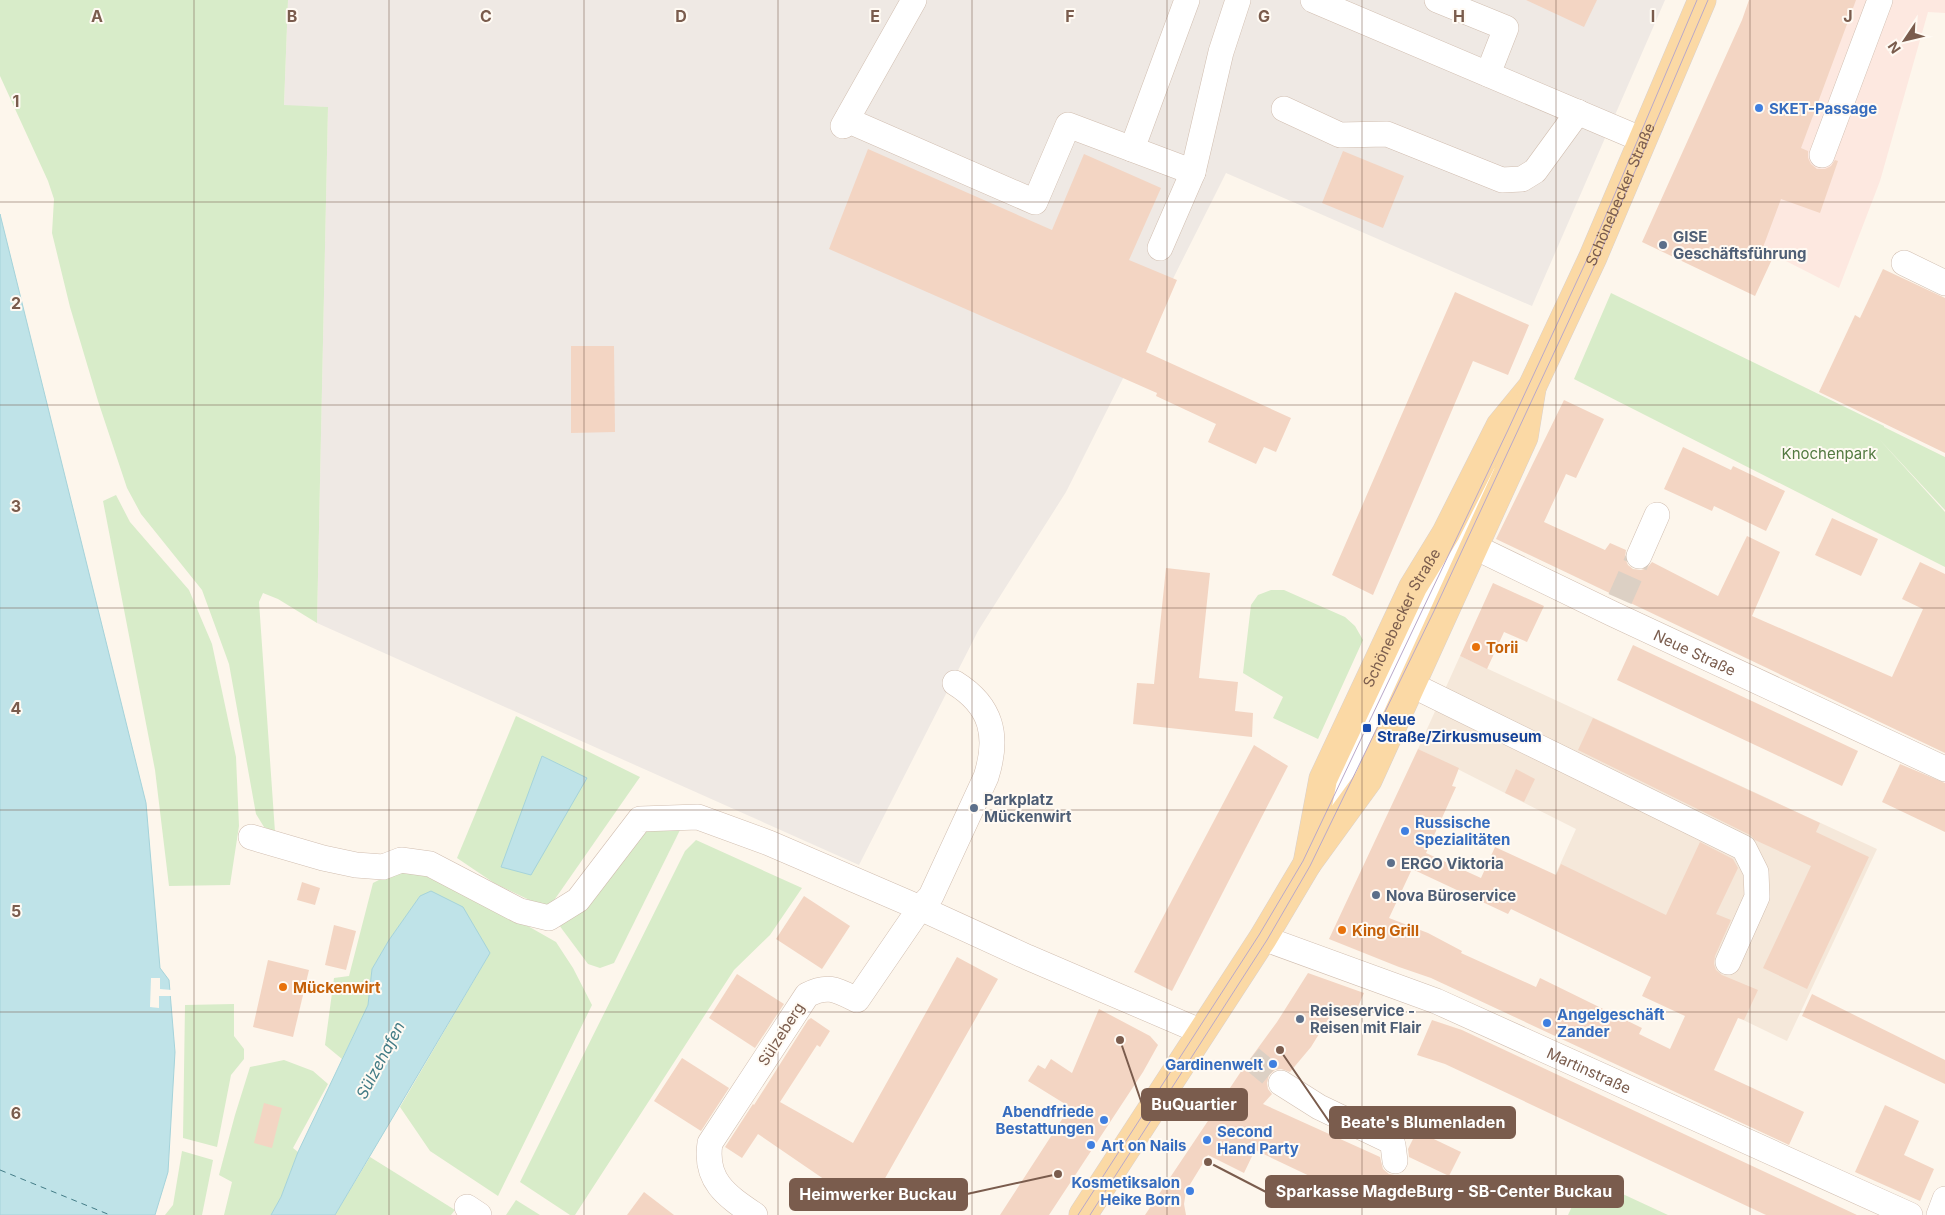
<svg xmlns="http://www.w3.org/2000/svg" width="1945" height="1215" font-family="Inter,sans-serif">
  <rect width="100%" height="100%" fill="#fdf6ec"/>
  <polygon fill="#f5e8da" points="1460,656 1877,849 1787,1041 1535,920 1576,829 1418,749"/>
  <polygon fill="#fde8e0" points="1749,0 1945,0 1945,13 1928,12 1880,181 1839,288 1774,255 1702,221"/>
  <polygon fill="#efe9e4" points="288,0 1665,0 1532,306 1226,173 1066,492 978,631 859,865 317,623 328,107 284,106"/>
  <g fill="#d8ecc9">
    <polygon points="0,0 288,0 284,105 328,107 317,623 278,599 263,593 259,602 275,832 264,827 256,814 229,664 202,590 141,514 127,488 98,401 70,307 52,233 54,199 48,181 0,76"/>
    <polygon points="1611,293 1884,426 1884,427 1945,457 1945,510 1879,439 1945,512 1945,567 1574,379"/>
    <polygon points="116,495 130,522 189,590 212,644 236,757 239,826 230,885 169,886 155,770 103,501"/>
    <polygon points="1271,590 1284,590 1345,617 1355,626 1363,640 1318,739 1273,718 1283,697 1243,673 1251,605 1258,595"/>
    <polygon points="516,716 640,777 548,909 494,883 457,858"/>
    <polygon points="681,828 614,963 600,968 588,964 559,925 643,829"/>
    <polygon points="696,840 802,888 770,935 734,970 575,1215 570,1215 520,1182 685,851"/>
    <polygon points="404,867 434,873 556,942 573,968 592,1005 498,1196 430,1151 400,1107 490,953 420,896 389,940 372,969 368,1005 342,1059 325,1045 334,978 349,976 373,883"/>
    <polygon points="234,1004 234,1036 244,1049 244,1059 231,1075 217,1147 183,1138 185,1005"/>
    <polygon points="284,1060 313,1071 328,1084 293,1148 298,1152 281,1197 271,1215 224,1215 232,1182 219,1175 235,1115 250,1067"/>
    <polygon points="182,1151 213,1160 202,1215 165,1215 173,1205"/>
    <polygon points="370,1157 455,1210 451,1215 335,1215"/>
    <polygon points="1586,1177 1668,1215 1568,1215"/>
    <polygon points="516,1200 540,1215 506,1215"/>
  </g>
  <g fill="#bfe3e8" stroke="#a5d3da">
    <polygon points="0,214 146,803 160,968 169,980 175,1052 168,1172 155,1215 0,1215"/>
    <polygon points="542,756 587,778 531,875 501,867"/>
    <polygon points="431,891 463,907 490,953 335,1215 271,1215 281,1197 298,1152 368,1005 372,969 389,940 420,896"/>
  </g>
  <polygon fill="#fdf6ec" points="151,978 160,978 160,989 172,990 173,996 159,996 159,1008 150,1007"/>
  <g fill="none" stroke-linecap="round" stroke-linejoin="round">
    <polyline stroke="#437c86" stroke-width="1" stroke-dasharray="6 5" stroke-linecap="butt" points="0,1170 110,1215"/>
  </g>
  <g fill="#f3d5c3" fill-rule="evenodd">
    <polygon points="1526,0 1597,0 1584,27"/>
    <polygon points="1749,0 1856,0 1801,148 1808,151 1808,158 1811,164 1817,169 1825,169 1831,166 1835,160 1838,161 1820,213 1781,199 1762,250 1774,255 1755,296 1642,242 1742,20"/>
    <polygon points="868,149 1052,230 1084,154 1161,188 1129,260 1177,280 1146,352 1291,418 1276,452 1264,447 1256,464 1208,442 1216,424 1156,396 1157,393 829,249"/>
    <polygon points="1343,151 1404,176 1383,228 1322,203"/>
    <polygon points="1883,269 1945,298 1945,453 1819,392 1855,315 1860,318"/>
    <polygon points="1455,292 1529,325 1508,375 1473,361 1373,595 1332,575"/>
    <polygon points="571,346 614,346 615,432 571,433"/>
    <polygon points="1564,400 1604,419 1576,478 1566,474 1544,522 1605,550 1610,543 1626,550 1625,558 1628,565 1633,569 1641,570 1647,568 1652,562 1718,596 1747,536 1780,552 1752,616 1892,677 1923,609 1902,599 1920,562 1945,574 1945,753 1496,539"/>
    <polygon points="1683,447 1731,470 1733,466 1785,491 1766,531 1714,506 1712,511 1664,489"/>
    <polygon points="1832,518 1878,539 1861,576 1815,555"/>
    <polygon points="1166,568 1210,573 1199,678 1238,682 1235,711 1253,713 1252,737 1133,724 1137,683 1154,684"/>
    <polygon points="1493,583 1544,606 1527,642 1504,632 1487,669 1460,656"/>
    <polygon points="1633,645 1858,751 1842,786 1617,680"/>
    <polygon points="1593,718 1820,823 1816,832 1869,857 1807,989 1763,968 1811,866 1755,840 1750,835 1578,750"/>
    <polygon points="1254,745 1288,766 1172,991 1134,972"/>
    <path d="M 1418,749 L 1459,768 L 1452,786 L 1456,787 L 1426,853 L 1481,878 L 1495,847 L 1556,875 L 1561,864 L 1666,915 L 1700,842 L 1733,859 L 1738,868 L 1716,914 L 1731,920 L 1715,956 L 1714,964 L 1716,970 L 1722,975 L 1758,990 L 1744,1020 L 1738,1018 L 1714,1070 L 1804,1112 L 1789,1145 L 1431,978 L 1399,967 L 1329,939 ZM 1412,869 L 1508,914 L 1511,909 L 1651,977 L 1642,996 L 1685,1016 L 1670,1049 L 1639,1034 L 1642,1028 L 1540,978 L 1536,987 L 1461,953 L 1462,951 L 1428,933 L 1389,918 Z"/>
    <polygon points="1900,764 1945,783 1945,832 1882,802"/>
    <polygon points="1516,769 1535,779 1524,802 1505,793"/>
    <polygon points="302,882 320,888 315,905 297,900"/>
    <polygon points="804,896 850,926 822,969 776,939"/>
    <polygon points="334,925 356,931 346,970 325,965"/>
    <polygon points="957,957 998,979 875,1196 863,1189 851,1196 841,1196 836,1192 831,1184 758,1134 742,1158 725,1147 753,1104 754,1105 808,1020 811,1018 830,1031 820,1047 817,1045 780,1102 853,1143"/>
    <polygon points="268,960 309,970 293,1037 253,1027"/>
    <polygon points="1308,973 1364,993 1353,1018 1332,1013 1311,1047 1290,1072 1281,1069 1275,1070 1269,1075 1267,1083 1268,1089 1272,1094 1263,1104 1380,1157 1383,1169 1389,1174 1394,1175 1377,1208 1255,1150 1244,1173 1208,1155 1186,1191 1184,1204 1186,1215 1145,1215 1242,1070 1277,1022"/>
    <polygon points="737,974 784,1004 755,1048 709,1018"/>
    <polygon points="1812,994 1945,1060 1945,1084 1802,1016"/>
    <polygon points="1099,1009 1150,1036 1158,1045 1143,1072 1049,1215 1000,1215 1070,1107 1028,1081 1038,1065 1045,1069 1051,1059 1072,1073"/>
    <polygon points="1432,1020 1462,1030 1857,1215 1766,1215 1445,1064 1417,1055"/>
    <polygon points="682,1058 729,1088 701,1131 654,1101"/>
    <polygon points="264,1103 282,1108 272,1148 254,1143"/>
    <polygon points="1885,1105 1919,1121 1904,1155 1934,1169 1920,1201 1855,1172"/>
    <polygon points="1417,1131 1461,1152 1449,1176 1409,1157 1408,1149"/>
    <polygon points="644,1192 674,1215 627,1215"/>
  </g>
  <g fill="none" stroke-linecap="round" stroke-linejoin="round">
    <g stroke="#dcd0c4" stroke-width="25" stroke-dasharray="25 12" stroke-linecap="butt">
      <polyline points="1620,599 1639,556"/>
      <polyline points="1251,1058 1281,1083"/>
    </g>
    <g stroke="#d1beb0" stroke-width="26">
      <g id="minor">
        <polyline points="1313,0 1643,140"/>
        <polyline points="1437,0 1506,28 1488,74"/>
        <polyline points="1284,109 1340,135 1387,134 1502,180 1522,179 1535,171 1578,112"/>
        <polyline points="847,120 1035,202 1068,125 1193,172"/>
        <polyline points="843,126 914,0"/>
        <polyline points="1132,149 1187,0"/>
        <polyline points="1822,155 1880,0"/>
        <polyline points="1160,248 1193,172 1221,52 1238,0"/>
        <polyline points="1904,263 1945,283"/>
        <path id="s1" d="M 1446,533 L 1613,614 L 1945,769"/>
        <polyline points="1639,556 1657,515"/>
        <path d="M 955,683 C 992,706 999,736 986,777 L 931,896 L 920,908 L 1027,957 L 1202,1032"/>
        <polyline points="1410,684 1744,848 1756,872 1757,897 1728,962"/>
        <polyline points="1320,834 1353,762 1488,479"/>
        <path d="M 251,837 L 323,858 L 356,865 L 383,867 L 401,860 L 430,864 L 520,911 L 549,918 L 578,900 L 640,819 L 698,817 L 769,843 L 920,908 L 857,1000 C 837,990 828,984 807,995 L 710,1143 C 704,1181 727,1196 755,1215"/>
        <path id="s2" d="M 1263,938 L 1436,1001 L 1910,1215"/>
        <polyline points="1281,1083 1319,1107 1388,1140 1393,1145 1395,1161"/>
        <polyline points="467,1207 479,1215"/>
        <polyline points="1939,1215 1945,1199"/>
      </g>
    </g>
    <g stroke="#dad1cd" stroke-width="29">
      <g id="major">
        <path id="s3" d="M 1307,864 L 1323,779 L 1413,587 L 1446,533 L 1500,426 L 1532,387 L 1593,257 L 1702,0"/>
        <polyline points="1083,1215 1263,938 1307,864 1368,780 1524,437 1532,388"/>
      </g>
    </g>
    <use href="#minor" stroke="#fff" stroke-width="25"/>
    <use href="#major" stroke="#fbd9a5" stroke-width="28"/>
    <g stroke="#b9a8c9" stroke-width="1">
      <polyline points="1078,1215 1259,935 1303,861 1508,430 1589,255 1697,0"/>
      <polyline points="1090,1215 1267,940 1310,866 1434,611 1598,258 1708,0"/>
    </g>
  </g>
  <path fill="none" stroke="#7a5c4d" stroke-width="1" stroke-opacity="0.55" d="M 194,0 L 194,1215M 389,0 L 389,1215M 584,0 L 584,1215M 778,0 L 778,1215M 972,0 L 972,1215M 1167,0 L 1167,1215M 1362,0 L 1362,1215M 1556,0 L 1556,1215M 1750,0 L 1750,1215M 0,202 L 1945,202M 0,405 L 1945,405M 0,608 L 1945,608M 0,810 L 1945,810M 0,1012 L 1945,1012"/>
  <g fill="#3f7fe0" stroke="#fffaf3" stroke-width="2">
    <circle cx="1759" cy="108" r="5"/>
    <circle cx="1405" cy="831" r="5"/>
    <circle cx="1547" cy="1023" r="5"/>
    <circle cx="1273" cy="1064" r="5"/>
    <circle cx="1104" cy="1120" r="5"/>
    <circle cx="1207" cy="1140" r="5"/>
    <circle cx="1091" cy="1145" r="5"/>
    <circle cx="1190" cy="1191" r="5"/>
  </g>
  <g fill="#5c6f8a" stroke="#fffaf3" stroke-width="2">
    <circle cx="1663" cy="245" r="5"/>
    <circle cx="974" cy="808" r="5"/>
    <circle cx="1391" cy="863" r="5"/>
    <circle cx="1376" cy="895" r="5"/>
    <circle cx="1300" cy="1019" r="5"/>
  </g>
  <g fill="#e8710a" stroke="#fffaf3" stroke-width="2">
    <circle cx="1476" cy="647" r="5"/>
    <circle cx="1342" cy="930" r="5"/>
    <circle cx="283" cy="987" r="5"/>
  </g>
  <rect fill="#1a4fb4" stroke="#fffaf3" stroke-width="2" x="1362" y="723" width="10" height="10" rx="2.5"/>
  <g text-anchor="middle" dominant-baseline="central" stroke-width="4" stroke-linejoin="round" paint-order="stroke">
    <g font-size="15" font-weight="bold" fill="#366cbe" stroke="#fffaf3" text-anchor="start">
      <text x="1769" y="108">SKET-Passage</text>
      <text x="1415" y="822">Russische<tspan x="1415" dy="17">Spezialitäten</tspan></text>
      <text x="1557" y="1014">Angelgeschäft<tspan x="1557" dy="17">Zander</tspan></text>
      <text x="1263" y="1064" text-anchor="end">Gardinenwelt</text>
      <text x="1094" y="1111" text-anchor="end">Abendfriede<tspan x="1094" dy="17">Bestattungen</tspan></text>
      <text x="1217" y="1131">Second<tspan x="1217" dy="17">Hand Party</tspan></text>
      <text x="1101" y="1145">Art on Nails</text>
      <text x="1180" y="1182" text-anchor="end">Kosmetiksalon<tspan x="1180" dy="17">Heike Born</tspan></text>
    </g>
    <g font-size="15" fill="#7a5c4d" stroke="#fffaf3">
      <text stroke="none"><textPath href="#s3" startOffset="744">Schönebecker Straße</textPath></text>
      <text stroke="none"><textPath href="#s3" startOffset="266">Schönebecker Straße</textPath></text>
      <text stroke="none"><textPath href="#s1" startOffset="276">Neue Straße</textPath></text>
      <text transform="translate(781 1034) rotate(-57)">Sülzeberg</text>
      <text stroke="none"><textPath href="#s2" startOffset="352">Martinstraße</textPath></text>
    </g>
    <g font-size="15" font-weight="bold" fill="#4e5e75" stroke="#fffaf3" text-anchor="start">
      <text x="1673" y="236">GISE<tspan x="1673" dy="17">Geschäftsführung</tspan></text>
      <text x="984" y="799">Parkplatz<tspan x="984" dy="17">Mückenwirt</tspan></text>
      <text x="1401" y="863">ERGO Viktoria</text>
      <text x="1386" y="895">Nova Büroservice</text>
      <text x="1310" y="1010">Reiseservice -<tspan x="1310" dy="17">Reisen mit Flair</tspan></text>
    </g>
    <g font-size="15" fill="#537a41" stroke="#fffaf3">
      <text x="1829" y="453">Knochenpark</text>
    </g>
    <g font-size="15" font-weight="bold" fill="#c56008" stroke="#fffaf3" text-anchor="start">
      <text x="1486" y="647">Torii</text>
      <text x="1352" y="930">King Grill</text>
      <text x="293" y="987">Mückenwirt</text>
    </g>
    <g font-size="15" font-weight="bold" fill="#164399" stroke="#fffaf3" text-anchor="start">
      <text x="1377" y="719">Neue<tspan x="1377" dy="17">Straße/Zirkusmuseum</tspan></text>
    </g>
    <g font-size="16" font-style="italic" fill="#437c86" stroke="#fffaf3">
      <text transform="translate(380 1060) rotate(-62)">Sülzehafen</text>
    </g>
  </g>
  <g font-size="16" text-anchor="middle" font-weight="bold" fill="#7a5c4d" stroke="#fffaf3" stroke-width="4" stroke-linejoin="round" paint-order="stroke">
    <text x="97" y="22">A</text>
    <text x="292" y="22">B</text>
    <text x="486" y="22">C</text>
    <text x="681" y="22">D</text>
    <text x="875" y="22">E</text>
    <text x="1070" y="22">F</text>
    <text x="1264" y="22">G</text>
    <text x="1459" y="22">H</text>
    <text x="1653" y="22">I</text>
    <text x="1848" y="22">J</text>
    <text x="16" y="107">1</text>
    <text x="16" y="309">2</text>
    <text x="16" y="512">3</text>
    <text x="16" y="714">4</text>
    <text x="16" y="917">5</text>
    <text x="16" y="1119">6</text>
  </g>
  <path fill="none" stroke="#7a5c4d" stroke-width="2" d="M1120 1040L1142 1104M1280 1050L1330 1123M1208 1162L1266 1192M1058 1174L967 1194"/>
  <g fill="#7a5c4d" stroke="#fffaf3" stroke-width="2">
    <circle cx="1120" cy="1040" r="5"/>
    <circle cx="1280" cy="1050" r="5"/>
    <circle cx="1208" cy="1162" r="5"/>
    <circle cx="1058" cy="1174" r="5"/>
  </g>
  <g fill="#7a5c4d" stroke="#7a5c4d" stroke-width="2">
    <rect x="1142" y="1089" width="105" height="31" rx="5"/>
    <rect x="1330" y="1107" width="185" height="31" rx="5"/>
    <rect x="1266" y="1176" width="357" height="31" rx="5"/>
    <rect x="790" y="1179" width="177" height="31" rx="5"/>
  </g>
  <g font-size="16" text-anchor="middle" font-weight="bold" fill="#fff">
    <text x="1194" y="1110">BuQuartier</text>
    <text x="1423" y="1128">Beate's Blumenladen</text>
    <text x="1444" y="1197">Sparkasse MagdeBurg - SB-Center Buckau</text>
    <text x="878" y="1200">Heimwerker Buckau</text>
  </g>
  <g transform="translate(1905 40) rotate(235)" stroke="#fffaf3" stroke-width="4" paint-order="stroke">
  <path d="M0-4L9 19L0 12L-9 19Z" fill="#7a5c4d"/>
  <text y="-8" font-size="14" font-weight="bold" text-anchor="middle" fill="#7a5c4d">N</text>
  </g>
</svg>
